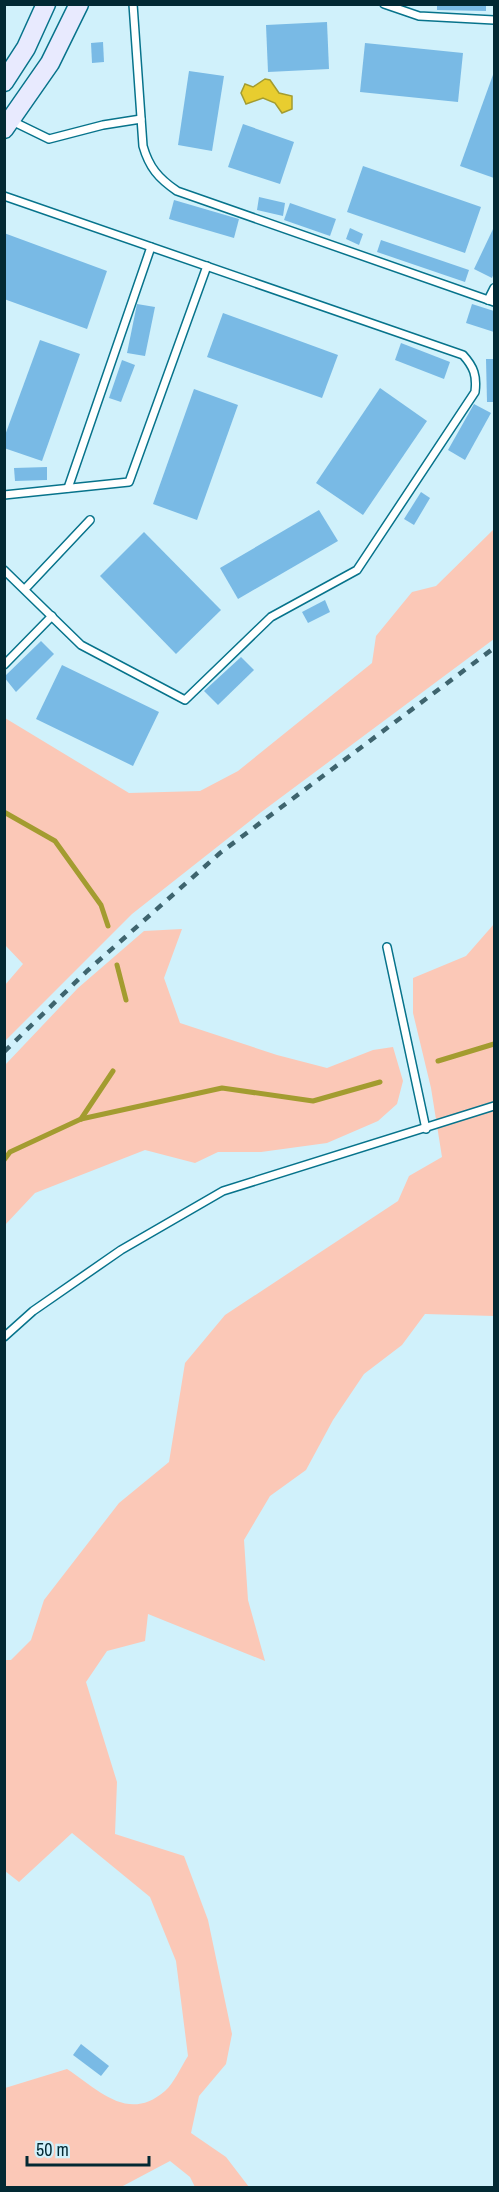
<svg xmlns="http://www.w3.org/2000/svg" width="499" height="2192" font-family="'Archivo Narrow',sans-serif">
  <rect width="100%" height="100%" fill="#d0f1fb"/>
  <g fill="#fbc8b7">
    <polygon points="494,529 494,639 260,813 132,914 5,1041 5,985 23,964 5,945 5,718 129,793 200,791 238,771 372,663 376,636 412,592 436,586"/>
    <path d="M 494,924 L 494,1316 L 425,1314 L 402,1345 L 364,1374 L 333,1420 L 306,1470 L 270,1496 L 244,1540 L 248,1600 L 265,1661 L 148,1614 L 145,1641 L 107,1651 L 86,1682 L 117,1782 L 115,1834 L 184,1856 L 208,1920 L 232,2034 L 226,2064 L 199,2096 L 191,2133 L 226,2157 L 249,2187 L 195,2187 L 190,2177 L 170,2161 L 121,2187 L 5,2187 L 5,2088 L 67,2069 C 99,2090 128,2123 165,2091 C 174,2083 181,2067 188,2056 L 176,1961 L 150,1897 L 72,1833 L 19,1882 L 5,1871 L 4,1660 L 11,1660 L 31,1640 L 44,1600 L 119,1503 L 169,1462 L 185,1363 L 225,1315 L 398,1201 L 409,1176 L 442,1157 L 431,1088 L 413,1013 L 413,978 L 466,956 Z"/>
    <polygon points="182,929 164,978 180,1023 277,1055 327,1068 373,1050 393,1047 403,1081 397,1104 378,1121 327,1143 261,1152 218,1152 195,1163 145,1150 35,1193 5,1225 5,1065 78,988 144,931"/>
  </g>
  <polygon fill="#e8cd2f" stroke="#a39c30" stroke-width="1.5" points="265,79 270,80 279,93 292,96 292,109 282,113 275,103 263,98 246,104 241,93 245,84 253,87"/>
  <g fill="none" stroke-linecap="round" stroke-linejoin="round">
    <g stroke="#a39c30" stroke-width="5">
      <polyline points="4,812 55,841 101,905 108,926"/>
      <polyline points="117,965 126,1000"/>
      <polyline points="438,1061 494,1044"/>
      <polyline points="81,1119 113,1071"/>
      <polyline points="4,1160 10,1152 81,1119 222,1088 313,1101 380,1082"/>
    </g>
  </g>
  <g fill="#79bae5">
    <polygon points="437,4 486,4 486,11 437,10"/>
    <polygon points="327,22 329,69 268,72 266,25"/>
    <polygon points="103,42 104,62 92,63 91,43"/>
    <polygon points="365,43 463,53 458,102 360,92"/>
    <polygon points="189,71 224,76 212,151 178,145"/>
    <polygon points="494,72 494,178 460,166"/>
    <polygon points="243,124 294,142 280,184 228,167"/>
    <polygon points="363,166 481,207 465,253 347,212"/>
    <polygon points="259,197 285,203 283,216 257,210"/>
    <polygon points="174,200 239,219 234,238 169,219"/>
    <polygon points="290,203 336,219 330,236 284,220"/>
    <polygon points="494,227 494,273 492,278 474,269"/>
    <polygon points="350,228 363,234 359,245 346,239"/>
    <polygon points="4,233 107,271 87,329 4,299"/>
    <polygon points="381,240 469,270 465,282 377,252"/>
    <polygon points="137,304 155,307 145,356 127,353"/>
    <polygon points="472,304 494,311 494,332 466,323"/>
    <polygon points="223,313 338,355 322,398 207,357"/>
    <polygon points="40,340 80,354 42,461 4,448 4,438"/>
    <polygon points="401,343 450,362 444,379 395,360"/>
    <polygon points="486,359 494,359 494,402 487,402"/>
    <polygon points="122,360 135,365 121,402 109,398"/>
    <polygon points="380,388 427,421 363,515 316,483"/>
    <polygon points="194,389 238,405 197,520 153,504"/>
    <polygon points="474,404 491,413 465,460 448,450"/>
    <polygon points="47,467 47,480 15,481 14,468"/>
    <polygon points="421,492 430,498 414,525 404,519"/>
    <polygon points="319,510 338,541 238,599 220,568"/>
    <polygon points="144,532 221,610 176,654 100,576"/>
    <polygon points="325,600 330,612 308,623 302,612"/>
    <polygon points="41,641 54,654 16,692 4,677"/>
    <polygon points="241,657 254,670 218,705 204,691"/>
    <polygon points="62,665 159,712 133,766 36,719"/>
    <polygon points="81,2044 109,2066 101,2076 73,2055"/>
  </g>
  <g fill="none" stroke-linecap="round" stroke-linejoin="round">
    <g stroke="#07738b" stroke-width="10">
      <g id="service">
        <path d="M 133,4 L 143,146 C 149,167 158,178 177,191 L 494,302"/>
        <polyline points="384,4 419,16 494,20"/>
        <polyline points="12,121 49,139 103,125 141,119"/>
        <path d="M 4,196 L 463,355 C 474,367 477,376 475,392 L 357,570 L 271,617 L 185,700 L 81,645 L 4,570"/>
        <polyline points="488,300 494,288"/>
        <polyline points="68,488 151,247"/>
        <polyline points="4,495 129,482 207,266"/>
        <polyline points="25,589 90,520"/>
        <polyline points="4,665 52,616"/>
        <polyline points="387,947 426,1129"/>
        <polyline points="4,1337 33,1311 121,1250 223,1191 494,1106"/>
      </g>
    </g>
    <g stroke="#07738b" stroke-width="21">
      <g id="secondary">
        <polyline points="4,82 26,48 46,4"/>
        <polyline points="4,129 50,63 79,4"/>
      </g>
    </g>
    <use href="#service" stroke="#fff" stroke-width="7"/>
    <use href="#secondary" stroke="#e8eafe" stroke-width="18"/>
    <polyline stroke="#3e646e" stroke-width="4.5" stroke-dasharray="8 8" stroke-linecap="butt" points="4,1052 87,971 220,853 494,648"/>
  </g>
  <rect width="499" height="2192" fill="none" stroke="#022933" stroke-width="12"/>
  <path d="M27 2156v9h122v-9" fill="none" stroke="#022933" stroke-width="3"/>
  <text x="36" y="2156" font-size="18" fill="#022933" stroke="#d0f1fb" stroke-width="4.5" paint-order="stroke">50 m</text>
</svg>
